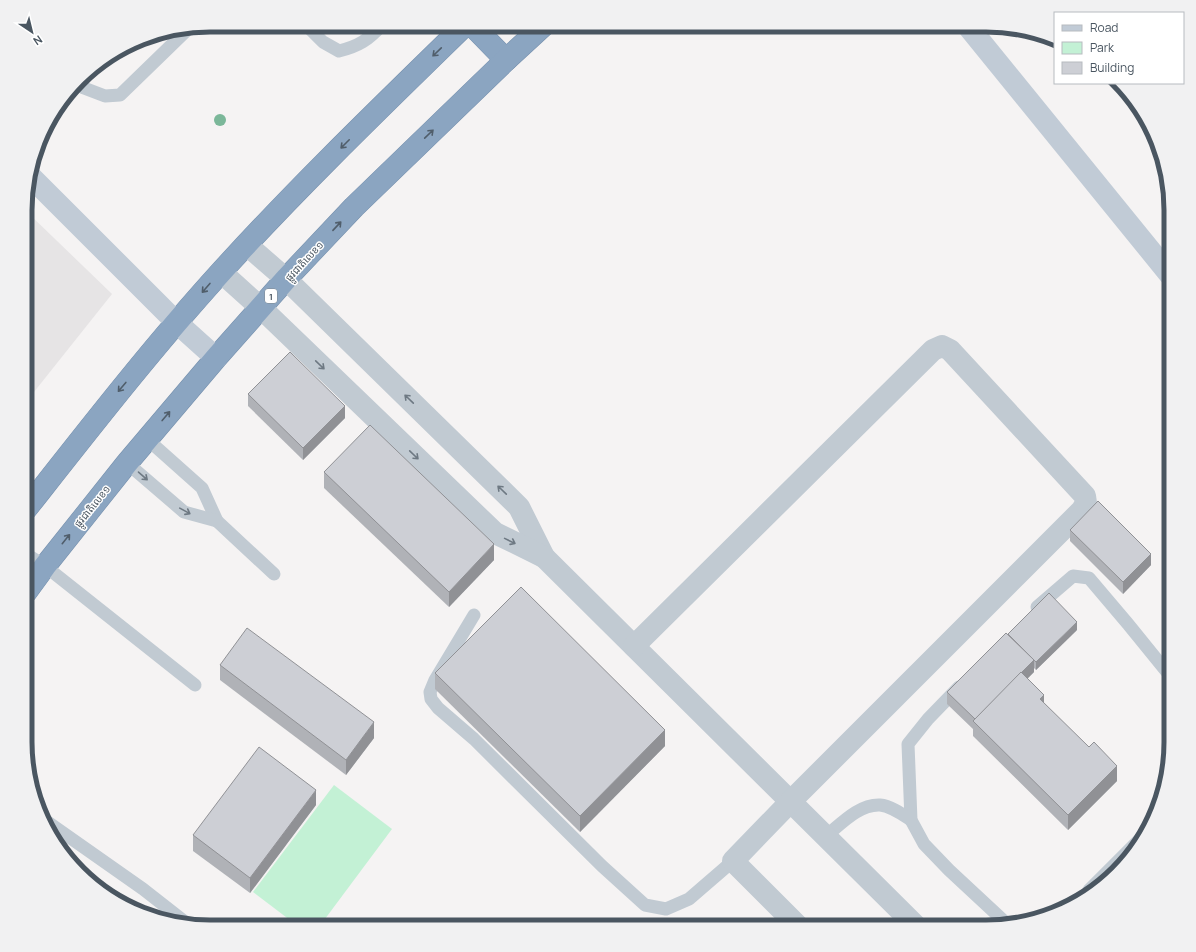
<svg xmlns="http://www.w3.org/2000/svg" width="1196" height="952" font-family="Manrope,'Noto Sans Khmer',sans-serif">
  <rect width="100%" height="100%" fill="#f5f3f3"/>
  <polygon fill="#e6e4e5" points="27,212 112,294 26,402"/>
  <polygon fill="#c3f1d5" points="334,785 392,829 319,927 299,927 253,892"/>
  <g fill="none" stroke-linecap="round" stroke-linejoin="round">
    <g stroke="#7690ad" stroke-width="23">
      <g id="highway">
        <polyline points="472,25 506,60"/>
        <path d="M 26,509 C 89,429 152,348 220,273 C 298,187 382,106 465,25"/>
        <polyline points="26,592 45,566 127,463 216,358 286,279 354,207 506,60 544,25"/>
      </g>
    </g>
    <g stroke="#c1cad2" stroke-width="13">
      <path d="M 306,25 L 323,42 L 339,51 C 359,46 368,40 382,25"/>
      <polyline points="77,84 84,88 105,96 120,95 188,29"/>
      <polyline points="147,439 202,488 217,521 274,574"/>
      <polyline points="127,463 184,512 217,521"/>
      <polyline points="26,554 45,566 195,685"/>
      <polyline points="1037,607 1073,576 1089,578 1128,624 1171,677"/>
      <polyline points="474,615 435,680 430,692 431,699 438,708 474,739 602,866 645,905 666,909 689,899 733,861"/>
      <polyline points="959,687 928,719 908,744 911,820 924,844 949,870 1006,923"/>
      <polyline points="42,818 143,889 189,925"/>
      <path d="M 826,836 C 841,824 859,804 880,805 C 891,806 902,814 911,820"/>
      <polyline points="1089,890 1141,838"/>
    </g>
    <g stroke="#c1cad2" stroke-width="22">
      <polyline points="247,245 286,279 519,507 544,557"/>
      <polyline points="221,272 261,308 495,533 544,557 917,927"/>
      <polyline points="634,646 933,350 942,346 950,350 1085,496 1086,503 1082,510 791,801 733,861 799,927"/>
    </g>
    <g stroke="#c1cbd6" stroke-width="22">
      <polyline points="967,25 1171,276"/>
      <polyline points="30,176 176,322 216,358"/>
    </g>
    <use href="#highway" stroke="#8ba5c1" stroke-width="22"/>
  </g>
  <circle fill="#7bb799" cx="220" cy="120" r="6"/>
  <g fill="#b0b2b7">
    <polygon points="248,394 345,418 303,460 248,406"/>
    <polygon points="324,472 494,560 449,607 324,488"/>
    <polygon points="1070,530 1151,565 1123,594 1070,541"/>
    <polygon points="1077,630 1036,670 1034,668 1034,672 1027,679 1044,703 1117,781 1068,830 973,736 973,729 947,704 947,692"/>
    <polygon points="220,665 374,738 346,775 220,680"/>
    <polygon points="435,673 665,746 580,832 435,689"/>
    <polygon points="316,805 250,893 193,851 193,835"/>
  </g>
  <g fill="#909195">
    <polygon points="345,406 345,418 303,460 303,448"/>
    <polygon points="494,544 494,560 449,607 449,592"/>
    <polygon points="1151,554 1151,565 1123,594 1123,582"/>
    <polygon points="1077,622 1077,630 1036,670 1036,662"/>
    <polygon points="1034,660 1034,672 979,727 975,719"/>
    <polygon points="1044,695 1044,711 1040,699"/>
    <polygon points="374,722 374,738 346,775 346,760"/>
    <polygon points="665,730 665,746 580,832 580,816"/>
    <polygon points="1117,766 1117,781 1068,830 1068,815"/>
    <polygon points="316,790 316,805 250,893 250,878"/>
  </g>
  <g fill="#cdcfd5" stroke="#909195">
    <polygon points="290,352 345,406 303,448 248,394"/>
    <polygon points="370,425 494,544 449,592 324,472"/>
    <polygon points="1098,501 1151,554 1123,582 1070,530"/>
    <polygon points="521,587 665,730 580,816 435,673"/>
    <polygon points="1049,593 1077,622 1036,662 1008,634"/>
    <polygon points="247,628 374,722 346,760 220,665"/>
    <polygon points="1006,633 1034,660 975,719 947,692"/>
    <polygon points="1021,672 1044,695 1040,699 1089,747 1094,742 1117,766 1068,815 973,721"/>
    <polygon points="259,747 316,790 250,878 193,835"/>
  </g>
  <defs><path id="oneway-shaft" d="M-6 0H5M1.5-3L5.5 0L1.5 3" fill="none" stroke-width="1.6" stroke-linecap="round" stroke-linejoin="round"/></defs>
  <g stroke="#505e6b">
    <use href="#oneway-shaft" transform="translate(437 52) rotate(136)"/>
    <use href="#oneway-shaft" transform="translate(429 134) rotate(-44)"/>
    <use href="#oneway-shaft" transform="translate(345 144) rotate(135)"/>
    <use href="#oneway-shaft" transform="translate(337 226) rotate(-47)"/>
    <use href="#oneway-shaft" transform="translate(206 288) rotate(131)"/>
    <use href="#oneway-shaft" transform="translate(122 387) rotate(130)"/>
    <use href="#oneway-shaft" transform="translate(166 416) rotate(-50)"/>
    <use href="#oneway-shaft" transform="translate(66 539) rotate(-51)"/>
  </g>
  <g stroke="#6e7983">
    <use href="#oneway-shaft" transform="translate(320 365) rotate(44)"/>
    <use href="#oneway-shaft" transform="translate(409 399) rotate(-136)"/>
    <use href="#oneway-shaft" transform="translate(414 455) rotate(44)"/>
    <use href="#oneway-shaft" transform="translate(143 476) rotate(41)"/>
    <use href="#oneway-shaft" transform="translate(502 490) rotate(-136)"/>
    <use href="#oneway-shaft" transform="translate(185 511) rotate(29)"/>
    <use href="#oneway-shaft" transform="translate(510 541) rotate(26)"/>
  </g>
  <g text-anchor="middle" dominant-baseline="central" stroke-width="3" stroke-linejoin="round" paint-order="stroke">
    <rect fill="#fff" stroke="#808990" stroke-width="1" x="265" y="289" width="12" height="14" rx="3"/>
    <g font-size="9" font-weight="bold" fill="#4a5661">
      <text x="271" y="296">1</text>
    </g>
    <g font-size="10" fill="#4a5661" stroke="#fff">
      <text transform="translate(304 261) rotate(-47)">ផ្លូវជាតិលេខ១</text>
      <text transform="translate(92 506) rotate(-51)">ផ្លូវជាតិលេខ១</text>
    </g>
  </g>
  <path d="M0 0H1196V952H0ZM210 32H986A178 178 0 0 1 1164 210V742A178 178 0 0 1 986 920H210A178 178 0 0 1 32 742V210A178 178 0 0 1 210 32Z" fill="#f1f1f2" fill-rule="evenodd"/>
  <path fill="none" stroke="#4a5661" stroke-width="5" d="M210 32H986A178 178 0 0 1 1164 210V742A178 178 0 0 1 986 920H210A178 178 0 0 1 32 742V210A178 178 0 0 1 210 32Z"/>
  <rect x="1054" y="12" width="130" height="72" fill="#ffffff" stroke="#b7bbc0"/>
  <rect x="1062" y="25" width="20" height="6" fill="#c1cbd6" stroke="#b7bbc0"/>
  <text x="1090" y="32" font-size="12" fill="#4a5661">Road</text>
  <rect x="1062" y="42" width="20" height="12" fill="#c3f1d5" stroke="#b7bbc0"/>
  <text x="1090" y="52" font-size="12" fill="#4a5661">Park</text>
  <rect x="1062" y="62" width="20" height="12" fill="#cdcfd5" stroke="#b7bbc0"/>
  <text x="1090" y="72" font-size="12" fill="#4a5661">Building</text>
  <g transform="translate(32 32) rotate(145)" stroke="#ffffff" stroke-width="3" paint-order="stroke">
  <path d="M0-3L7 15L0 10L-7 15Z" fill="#4a5661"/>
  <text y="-6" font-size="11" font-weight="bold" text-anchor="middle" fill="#4a5661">N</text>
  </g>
</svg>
